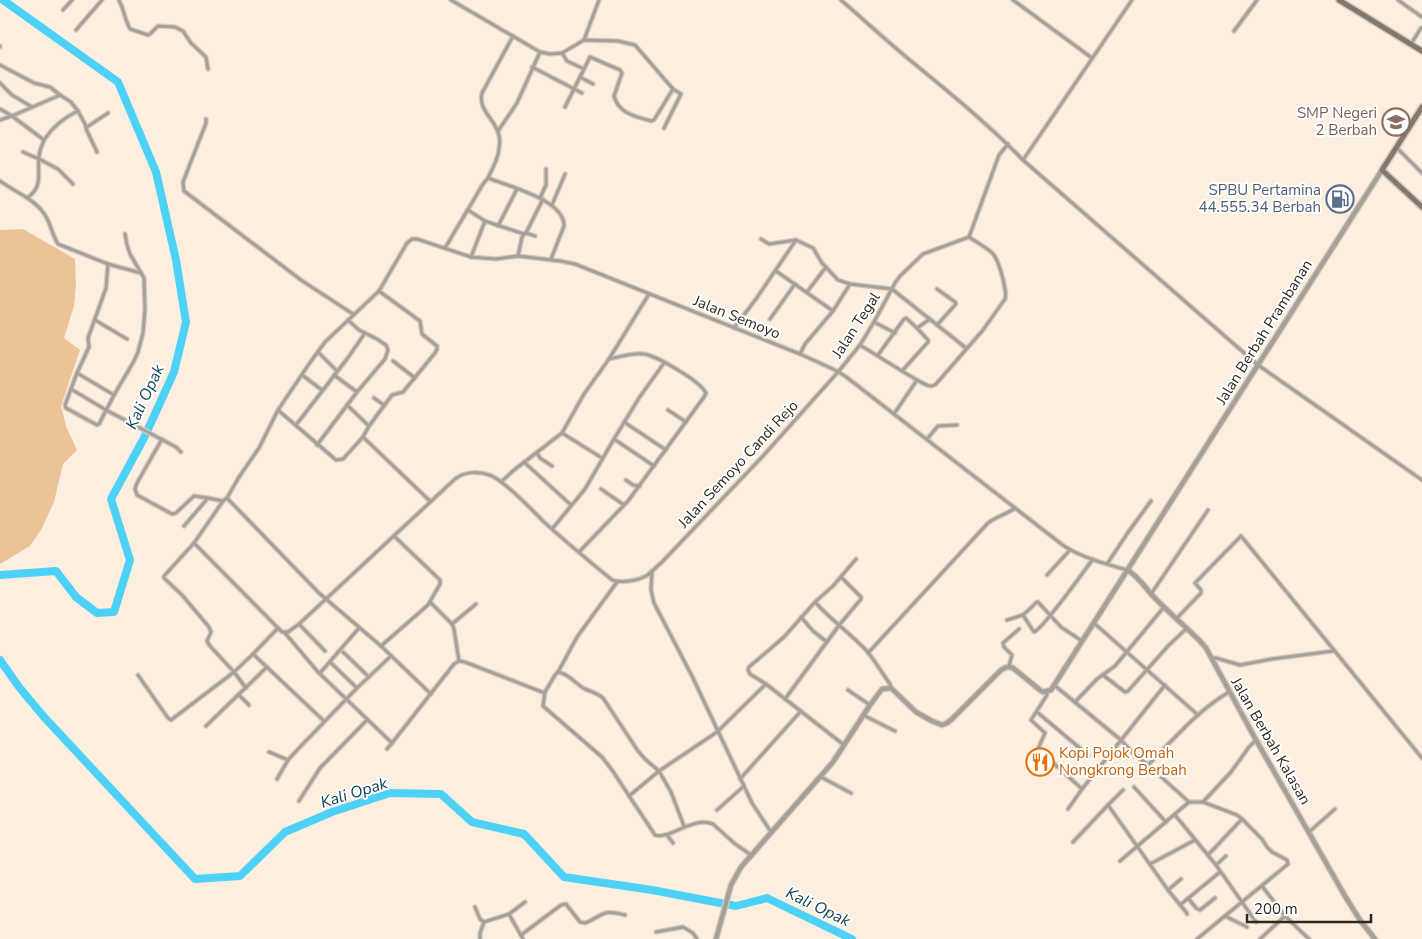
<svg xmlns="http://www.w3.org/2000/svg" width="1422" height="939" font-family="'Nunito Sans',sans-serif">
  <rect width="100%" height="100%" fill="#fdefe0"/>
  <polygon fill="#ecc397" points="23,229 75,259 76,284 74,306 64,338 80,350 61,406 66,426 77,450 63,464 54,502 41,530 30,546 0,564 0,230"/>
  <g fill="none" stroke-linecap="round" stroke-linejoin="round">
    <g stroke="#4ed1f7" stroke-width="8">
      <polyline points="0,575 56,571 76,597 97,613 114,612 130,560 111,499 144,438 174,372 186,322 176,260 156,172 118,82 3,0"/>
      <polyline points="0,660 19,687 44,717 195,879 240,876 285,832 332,812 390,793 441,794 472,822 524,834 564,877 652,890 736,906 767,898 852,939"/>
    </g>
    <g stroke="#d8cbbe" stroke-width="5.5">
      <g id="minor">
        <path d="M 119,0 C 124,10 125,20 130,29 L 148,35 L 150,34 L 158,26 L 175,27 L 183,31 L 191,43 L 206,57 L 208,69"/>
        <polyline points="451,0 540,52 550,54 562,53 584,40 599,0"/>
        <path d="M 841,0 C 864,20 887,41 911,61 C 949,92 988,124 1023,160 L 1258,365 L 1422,480"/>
        <polyline points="1013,0 1092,58"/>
        <polyline points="1398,0 1422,17"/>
        <polyline points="63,10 72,0"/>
        <polyline points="76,30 102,0"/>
        <polyline points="1234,31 1257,0"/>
        <polyline points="584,40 618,41 635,45 673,89 681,94 664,128"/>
        <polyline points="1411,44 1421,28"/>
        <polyline points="0,46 0,47"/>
        <path d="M 562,53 L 567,61 L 584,69 L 590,57 L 620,70 L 622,73 L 614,96 C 619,114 635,116 651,121 L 654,120 L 673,89"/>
        <polyline points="0,65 34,83 50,87 60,95"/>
        <polyline points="532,67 582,93"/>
        <polyline points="580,77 593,84"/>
        <polyline points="0,83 12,95 32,107"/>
        <polyline points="565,107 584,69"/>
        <polyline points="0,109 12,116 60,95 71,102 78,111 85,124 87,131 97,152"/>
        <polyline points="206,119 206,123 183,182 184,191 301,280 353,314"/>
        <path d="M 0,120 L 12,116 L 44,140 C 43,143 41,147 40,151 C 35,169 46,185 27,198"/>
        <polyline points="87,127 108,113"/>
        <polyline points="498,131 517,103 540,52"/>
        <path d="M 44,140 C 53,126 63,118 78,111"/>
        <polyline points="1397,148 1422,173"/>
        <polyline points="23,152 39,159 58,169 73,184"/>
        <polyline points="1023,160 1132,0"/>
        <path d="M 488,178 C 492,169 499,158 499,148 C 500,143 500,137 498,132 C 493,118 478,109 482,93 L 513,36"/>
        <path d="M 0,181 C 15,192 35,199 45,215 C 51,224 52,235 58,244 L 108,264 L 106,288 L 88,338 L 89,347 L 77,373 L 65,405 L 66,408 L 97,425 L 99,424 L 114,395 L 134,361 L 138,352 L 143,333 L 145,309 L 144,278 L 130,254 L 127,245 L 125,234"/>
        <polyline points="540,198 546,185 546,169"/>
        <polyline points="552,205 565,174"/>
        <polyline points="468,210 485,221"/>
        <polyline points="498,226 517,189"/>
        <polyline points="526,233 535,236"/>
        <polyline points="761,239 769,244 796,240 813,248 822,263 838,280 850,284 892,289 966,348"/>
        <path d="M 445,248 L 483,184 L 488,178 C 508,186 565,200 564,226 L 551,259"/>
        <polyline points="518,256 522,237 527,231 543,199"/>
        <polyline points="471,257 485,221 524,234"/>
        <polyline points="108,264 141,273"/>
        <polyline points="776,271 833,311"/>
        <polyline points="937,289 955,302 956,304 937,325"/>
        <polyline points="807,292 826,267"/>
        <polyline points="770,319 795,284"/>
        <polyline points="95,320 127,339"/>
        <polyline points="874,322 895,333"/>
        <polyline points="734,328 756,299 796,240"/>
        <polyline points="860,345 902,371 928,342 928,340 917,328 930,319"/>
        <polyline points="318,352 337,371"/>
        <polyline points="800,354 805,344 833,311 850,284"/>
        <polyline points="878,355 904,319 906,318 917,328"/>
        <polyline points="393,361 415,378"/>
        <polyline points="902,371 917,380"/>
        <polyline points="77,373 114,395"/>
        <polyline points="302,375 322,390"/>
        <polyline points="334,375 357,392"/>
        <polyline points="71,389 106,410 176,447 181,452"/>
        <polyline points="374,398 384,405"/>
        <polyline points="347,405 369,426"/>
        <polyline points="278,410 336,460 343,459 363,437 369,426 392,395 403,392 435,353 437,349 437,346 422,334 420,321 379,291"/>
        <polyline points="668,410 686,422"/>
        <path d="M 894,414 L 917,380 C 923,383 930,389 936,384 L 983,330 L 1005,299 C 1007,292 1004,286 1003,279 C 995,248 992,253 969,237"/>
        <polyline points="624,422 666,450"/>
        <polyline points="296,425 347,359 365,333"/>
        <polyline points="562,433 602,458"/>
        <polyline points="363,437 430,501"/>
        <polyline points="162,439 137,483 135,489 137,495 172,514 176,513 194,496 208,498"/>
        <polyline points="614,439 654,466"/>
        <polyline points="927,439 938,426 957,425"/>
        <polyline points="317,445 357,392 385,359 388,350 386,345 377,339 359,330 348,320"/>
        <polyline points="537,453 540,458 552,466"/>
        <polyline points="524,462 571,505"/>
        <polyline points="626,480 633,485 640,486"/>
        <polyline points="501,482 514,470 562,433 584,394 609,359 649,294"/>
        <polyline points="601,489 624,505"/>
        <polyline points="223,501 194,543 164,576 164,578 182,595 209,627 211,632 207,641 210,646 234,672 246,688"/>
        <polyline points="184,526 208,498 223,501 227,498"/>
        <polyline points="552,529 585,489 614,439 639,398 664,363"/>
        <path d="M 194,543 L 278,628 L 282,632 L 288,632 L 299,624 L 455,479 C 465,471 480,471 492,476 C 508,484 531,509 544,522 C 566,542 589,561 612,580 C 621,583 637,581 646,576 C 651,573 657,566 662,562 L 763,456 L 838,372 L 860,345 L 874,322 L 895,283 L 900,276 L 923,254 L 969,237 L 999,155 L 1008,144"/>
        <path d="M 579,552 L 628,501 L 704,397 L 706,393 C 700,381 657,356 644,354 C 633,352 620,357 609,359"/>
        <polyline points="1107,564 1129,531 1151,501"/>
        <polyline points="652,571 651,590 654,603 692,676 752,803 771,832"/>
        <polyline points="1047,575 1070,550"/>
        <polyline points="1151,594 1208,510"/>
        <polyline points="430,602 452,624 454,629 459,661"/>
        <path d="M 815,602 C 831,620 851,634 867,651 C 875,661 882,673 890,684 L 891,688"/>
        <polyline points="801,617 813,631 827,642"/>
        <polyline points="1177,618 1201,593 1201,590 1195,583 1241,536 1422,758"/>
        <polyline points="1007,620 1023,615"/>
        <polyline points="1094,623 1198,715"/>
        <polyline points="299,624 325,651"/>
        <polyline points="452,624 476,604"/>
        <path d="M 285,633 L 318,672 L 392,743 L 454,664 L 459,661 L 465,662 L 542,692 L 545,692 L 555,675 L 558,672 C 570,674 575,684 585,689 C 592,692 597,693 603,698 L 638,751 L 645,759 L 659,771 L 671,792 L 684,826"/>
        <path d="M 1082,641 L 1061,627 L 1038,602 L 1037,602 L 1023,615 L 1034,632 C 1043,629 1084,571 1093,559"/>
        <polyline points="381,646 428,605 440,584 440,580 438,578 394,536"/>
        <polyline points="343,652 369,677"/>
        <path d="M 868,653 L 987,524 C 996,516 1006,515 1015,508"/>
        <polyline points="253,654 278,628"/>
        <polyline points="1212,658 1216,658 1240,665 1272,659 1333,651"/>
        <polyline points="330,662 357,688"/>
        <polyline points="1009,666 1012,655 1004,647 1003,643 1019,629"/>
        <polyline points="558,672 577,637 617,582"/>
        <polyline points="320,673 359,628"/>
        <polyline points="138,675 168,718 171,720 234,672 253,654 324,721"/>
        <polyline points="1103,675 1125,692 1128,691 1168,646 1187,628"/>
        <polyline points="1054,685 1121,740 1133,753 1148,765 1189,802"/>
        <polyline points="848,690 870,705"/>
        <path d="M 545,692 L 543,706 L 602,757 L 612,770 L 655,835 C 670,840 692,816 713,824 L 734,843 L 751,855"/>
        <polyline points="1047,692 1047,695 1031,720 1045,733 1038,749 1082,789"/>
        <path d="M 431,694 L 381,646 L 319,593 L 227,498 L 239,477 L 259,448 L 278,410 L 309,364 L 325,342 L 379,291 L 407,243 L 412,239 L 417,239 L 471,257 L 496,259 L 518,256 L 560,261 L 575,264 L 800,354 L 835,370 L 845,376 L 1064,546 C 1083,558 1106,564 1127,570"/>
        <polyline points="239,695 249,705"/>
        <polyline points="785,699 840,624 861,599 861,597 841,577"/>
        <polyline points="1075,702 1097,679 1115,666 1164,607"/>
        <polyline points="1037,712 1088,755"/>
        <polyline points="863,715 895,731"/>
        <polyline points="206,726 267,667"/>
        <polyline points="844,745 766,684 750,674 748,670 749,667 784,637 815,602 833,586 856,559"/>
        <polyline points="387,749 392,743"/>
        <polyline points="269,752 288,760"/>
        <path d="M 1148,765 C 1174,739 1198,710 1229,692"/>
        <polyline points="821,777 851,793"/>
        <polyline points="277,779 288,760 300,747 357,688 391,656"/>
        <polyline points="740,779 801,711"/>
        <polyline points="1134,787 1166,822"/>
        <polyline points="1123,790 1108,805 1168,890 1186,912 1187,914"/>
        <polyline points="629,796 659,771 717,732 766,684"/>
        <polyline points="299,801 320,768 367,720"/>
        <polyline points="1203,802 1231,772 1249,747 1256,740"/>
        <polyline points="1068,809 1082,789 1165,685"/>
        <polyline points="717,810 744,786"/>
        <polyline points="1175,815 1216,865 1256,922"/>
        <polyline points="1309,832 1335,809"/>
        <polyline points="667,835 673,843"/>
        <polyline points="1073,842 1108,805"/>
        <polyline points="1208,855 1242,819"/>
        <polyline points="1120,861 1189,802 1203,802 1237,815 1242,819 1262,839 1267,847 1272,852 1287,860 1288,864 1197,939"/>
        <polyline points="1150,864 1195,840"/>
        <polyline points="1216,865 1226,856"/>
        <polyline points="1262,886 1285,916 1309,939"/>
        <polyline points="1168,890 1181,879"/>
        <polyline points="1188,898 1196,908 1200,910 1215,898"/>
        <polyline points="1180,905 1220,872"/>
        <polyline points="475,907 480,919 484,922 509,914 525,902"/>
        <polyline points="509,914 523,939"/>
        <polyline points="1225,916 1247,927"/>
        <polyline points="656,932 683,927 693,933 697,939"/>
        <path d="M 521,935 L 561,905 L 566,904 L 580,922 L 585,923 C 605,915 600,909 625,915"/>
        <polyline points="480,939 480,933 484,922"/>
        <polyline points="1260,939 1285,916"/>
      </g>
    </g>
    <g stroke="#d8cbbe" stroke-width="7">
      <g id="tertiary">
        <path d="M 1127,570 C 1138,576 1144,586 1152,595 C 1167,611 1184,625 1200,641 L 1206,648 L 1256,740 L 1345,896 L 1360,920 L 1375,939"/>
        <path d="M 716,939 L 731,885 L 741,867 L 833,762 L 870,705 L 882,689 L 891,688 L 916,712 L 932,721 L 942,725 L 947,723 L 952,719 L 1001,670 C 1006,667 1008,666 1013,668 L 1040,690 L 1043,692 L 1051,690 L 1382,170"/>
      </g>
    </g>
    <g stroke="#d8cbbe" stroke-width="8">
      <g id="secondary">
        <polyline points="1339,0 1422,51"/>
        <polyline points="1422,107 1382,170 1422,207"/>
      </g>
    </g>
    <use href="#minor" stroke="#a5a099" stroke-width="3"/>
    <use href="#tertiary" stroke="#a5a099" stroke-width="4.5"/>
    <use href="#secondary" stroke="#80796f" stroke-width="5"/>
  </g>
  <defs>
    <g id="school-ring" transform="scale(1.4375)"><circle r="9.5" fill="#fff" stroke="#8d6e63" stroke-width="1.5"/><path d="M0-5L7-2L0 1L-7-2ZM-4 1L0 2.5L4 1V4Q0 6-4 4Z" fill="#8d6e63"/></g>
    <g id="fuel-ring" transform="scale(1.4375)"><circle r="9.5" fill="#fff" stroke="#5c6f8a" stroke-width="1.5"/><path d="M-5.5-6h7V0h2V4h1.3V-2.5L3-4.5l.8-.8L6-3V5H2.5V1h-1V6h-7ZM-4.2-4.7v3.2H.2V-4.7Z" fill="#5c6f8a"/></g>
    <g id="restaurant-ring" transform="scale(1.4375)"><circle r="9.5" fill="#fff" stroke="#e8710a" stroke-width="1.5"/><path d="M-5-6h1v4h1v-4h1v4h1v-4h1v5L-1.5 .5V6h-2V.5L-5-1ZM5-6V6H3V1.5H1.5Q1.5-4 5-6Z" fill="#e8710a"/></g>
  </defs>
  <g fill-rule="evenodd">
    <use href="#school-ring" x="1396" y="122"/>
    <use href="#fuel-ring" x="1340" y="199"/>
    <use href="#restaurant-ring" x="1040" y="762"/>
  </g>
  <g text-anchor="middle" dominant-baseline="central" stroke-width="4" stroke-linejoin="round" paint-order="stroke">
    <g font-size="15" fill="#785e54" stroke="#fff" text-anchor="end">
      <text x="1377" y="113">SMP Negeri<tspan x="1377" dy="17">2 Berbah</tspan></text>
    </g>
    <g font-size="15" fill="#4e5e75" stroke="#fff" text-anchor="end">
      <text x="1321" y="190">SPBU Pertamina<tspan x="1321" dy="17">44.555.34 Berbah</tspan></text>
    </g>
    <g font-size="15" fill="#2d2822" stroke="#fff">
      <text transform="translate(737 317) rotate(22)">Jalan Semoyo</text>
      <text transform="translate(856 325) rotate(-57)">Jalan Tegal</text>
      <text transform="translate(1264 332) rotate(-58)">Jalan Berbah Prambanan</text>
      <text transform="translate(738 464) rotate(-47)">Jalan Semoyo Candi Rejo</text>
      <text transform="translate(1271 741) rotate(60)">Jalan Berbah Kalasan</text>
    </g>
    <g font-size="15" fill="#c56008" stroke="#fff" text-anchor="start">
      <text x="1059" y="753">Kopi Pojok Omah<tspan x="1059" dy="17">Nongkrong Berbah</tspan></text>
    </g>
    <g font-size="16" font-style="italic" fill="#0d4656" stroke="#fff">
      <text transform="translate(145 397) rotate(-65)">Kali Opak</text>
      <text transform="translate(354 793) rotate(-17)">Kali Opak</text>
      <text transform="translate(818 907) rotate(26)">Kali Opak</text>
    </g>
  </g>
  <path d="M1247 914v8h124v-8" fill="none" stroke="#2d2822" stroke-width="2.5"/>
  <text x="1254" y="914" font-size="15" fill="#2d2822" stroke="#ffffff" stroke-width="4" paint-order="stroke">200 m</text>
</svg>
